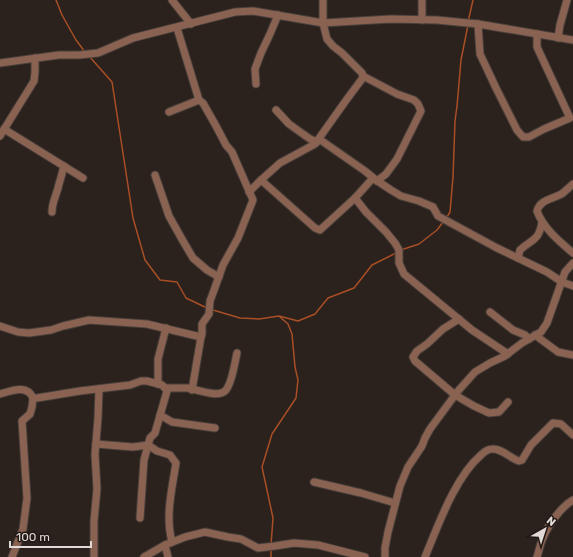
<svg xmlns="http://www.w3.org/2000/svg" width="573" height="557" font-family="Rubik,sans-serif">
  <rect width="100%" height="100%" fill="#2b211d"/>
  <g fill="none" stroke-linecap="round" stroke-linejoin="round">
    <g stroke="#a84f26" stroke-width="1.5">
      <polyline points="56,0 62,15 76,40 85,52"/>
      <polyline points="468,22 473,0"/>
      <polyline points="89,56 112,82 133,218 145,260 160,280 177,282 186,298 207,308"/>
      <polyline points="447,217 450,212 453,177 455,121 457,106 461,60 468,25"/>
      <polyline points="401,250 419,244 437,230 443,222"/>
      <polyline points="213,310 240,318 259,319 279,316 298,321 315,314 328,298 354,288 372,265 396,253"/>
      <polyline points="271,545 273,518 262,467 272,434 296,398 298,380 295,367 292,334 288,324 280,317"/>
      <polyline points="271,557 271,548"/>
    </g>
    <g stroke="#483f3b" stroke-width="9">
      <g id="minor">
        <polyline points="172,0 191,24"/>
        <polyline points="422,0 422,20"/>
        <polyline points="478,24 480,54 496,88 517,130 523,137 529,137 544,129 570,118 537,47 537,34"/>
        <polyline points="177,28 199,100"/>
        <polyline points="558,38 560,25 567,0"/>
        <polyline points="0,63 59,55 79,55 98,53 133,38 235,12 253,11 323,23 391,19 437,20 478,24 573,40"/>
        <polyline points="363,76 397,94 414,100 418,104 421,111 397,159 386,174 377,181"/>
        <polyline points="256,84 255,69 261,53 270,34 278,15"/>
        <polyline points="276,110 289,124 310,139 317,142"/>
        <polyline points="4,129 83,178"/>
        <polyline points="0,136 34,81 35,72 35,58"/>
        <polyline points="319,139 365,171 376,180 391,190 401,196 419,201 433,207 438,216 497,248 547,272 562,282 573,286"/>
        <polyline points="155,175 169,216 183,241 193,258 207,270 219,277"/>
        <polyline points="261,180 315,228 320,230 355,198 373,178"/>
        <path d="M 573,184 C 570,187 566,190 563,193 C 554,199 540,199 537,211 C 543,228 560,242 573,253"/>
        <polyline points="249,192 261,180 280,163 315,144 347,99 362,79 363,76 362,73 342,53 333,46 327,39 323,23 323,0"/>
        <polyline points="355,198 366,212 386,232 395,243 399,250 399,263 404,274 472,330 508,354"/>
        <path d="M 52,212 C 52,201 57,195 59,184 C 61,178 62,173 64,166"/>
        <path d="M 518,258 L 520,250 C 532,239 539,241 542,222"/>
        <polyline points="490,312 513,330 525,335 529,339"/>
        <polyline points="459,319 443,329 427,344 417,351 413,357 415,361 455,395 474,406 489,413 499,412 508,402"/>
        <polyline points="0,326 18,332 29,333 51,330 63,326 89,320 147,324 201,337 202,334 202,324 209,314 210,301 213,293 223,265 238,238 253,200 232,152 226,145 216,126 203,103 199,100 169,112"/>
        <polyline points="535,335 558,352 573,355"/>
        <polyline points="158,384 158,359 166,328"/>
        <path d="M 165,388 C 172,388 180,388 187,388 C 197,389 219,399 226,390 C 232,383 235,362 237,353"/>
        <polyline points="192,390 201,337"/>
        <path d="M 0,394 C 11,391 27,384 33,398 L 37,398 L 80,391 L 130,385 L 141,381 L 147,381 L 162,385 L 165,388 L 167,391 L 155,433 L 150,438 L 144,460 L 140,518"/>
        <polyline points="160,415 172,422 215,428"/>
        <path d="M 96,444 L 133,447 L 148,445 L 157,451 L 170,455 L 176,463 C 172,489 165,516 172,542"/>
        <polyline points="314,482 361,493 395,503"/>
        <polyline points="165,545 168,557"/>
        <polyline points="12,557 23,529 27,498 22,421 30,414 32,407 33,398"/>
        <polyline points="94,557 94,521 97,489 95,454 98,418 99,389"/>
        <polyline points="144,557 165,545 185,537 205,532 228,537 241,539 258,548 275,546 294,543 318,545 365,557"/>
        <polyline points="385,557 385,548 388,532 400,486 408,467 422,446 425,438 430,429 458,391 475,372 490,363 505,356 522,343 541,332 547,323 565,272 573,263"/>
        <path d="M 425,557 C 438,526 455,477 481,455 C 484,452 487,449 492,449 C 501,448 510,458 519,461 L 522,460 L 531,445 L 553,423 L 561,424 L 573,435"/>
        <path d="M 537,557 C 539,551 540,544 543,538 C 548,525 561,507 573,500"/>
      </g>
    </g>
    <use href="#minor" stroke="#8a6251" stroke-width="7"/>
  </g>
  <g transform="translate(545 529) rotate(39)" stroke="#211814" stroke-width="3" paint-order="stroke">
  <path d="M0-3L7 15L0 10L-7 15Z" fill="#e1dad7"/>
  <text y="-6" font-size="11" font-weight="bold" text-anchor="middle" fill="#e1dad7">N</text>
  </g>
  <path d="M10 541v6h81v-6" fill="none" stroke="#e1dad7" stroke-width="2"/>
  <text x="16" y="541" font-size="12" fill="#e1dad7" stroke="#211814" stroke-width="3" paint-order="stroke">100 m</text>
</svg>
